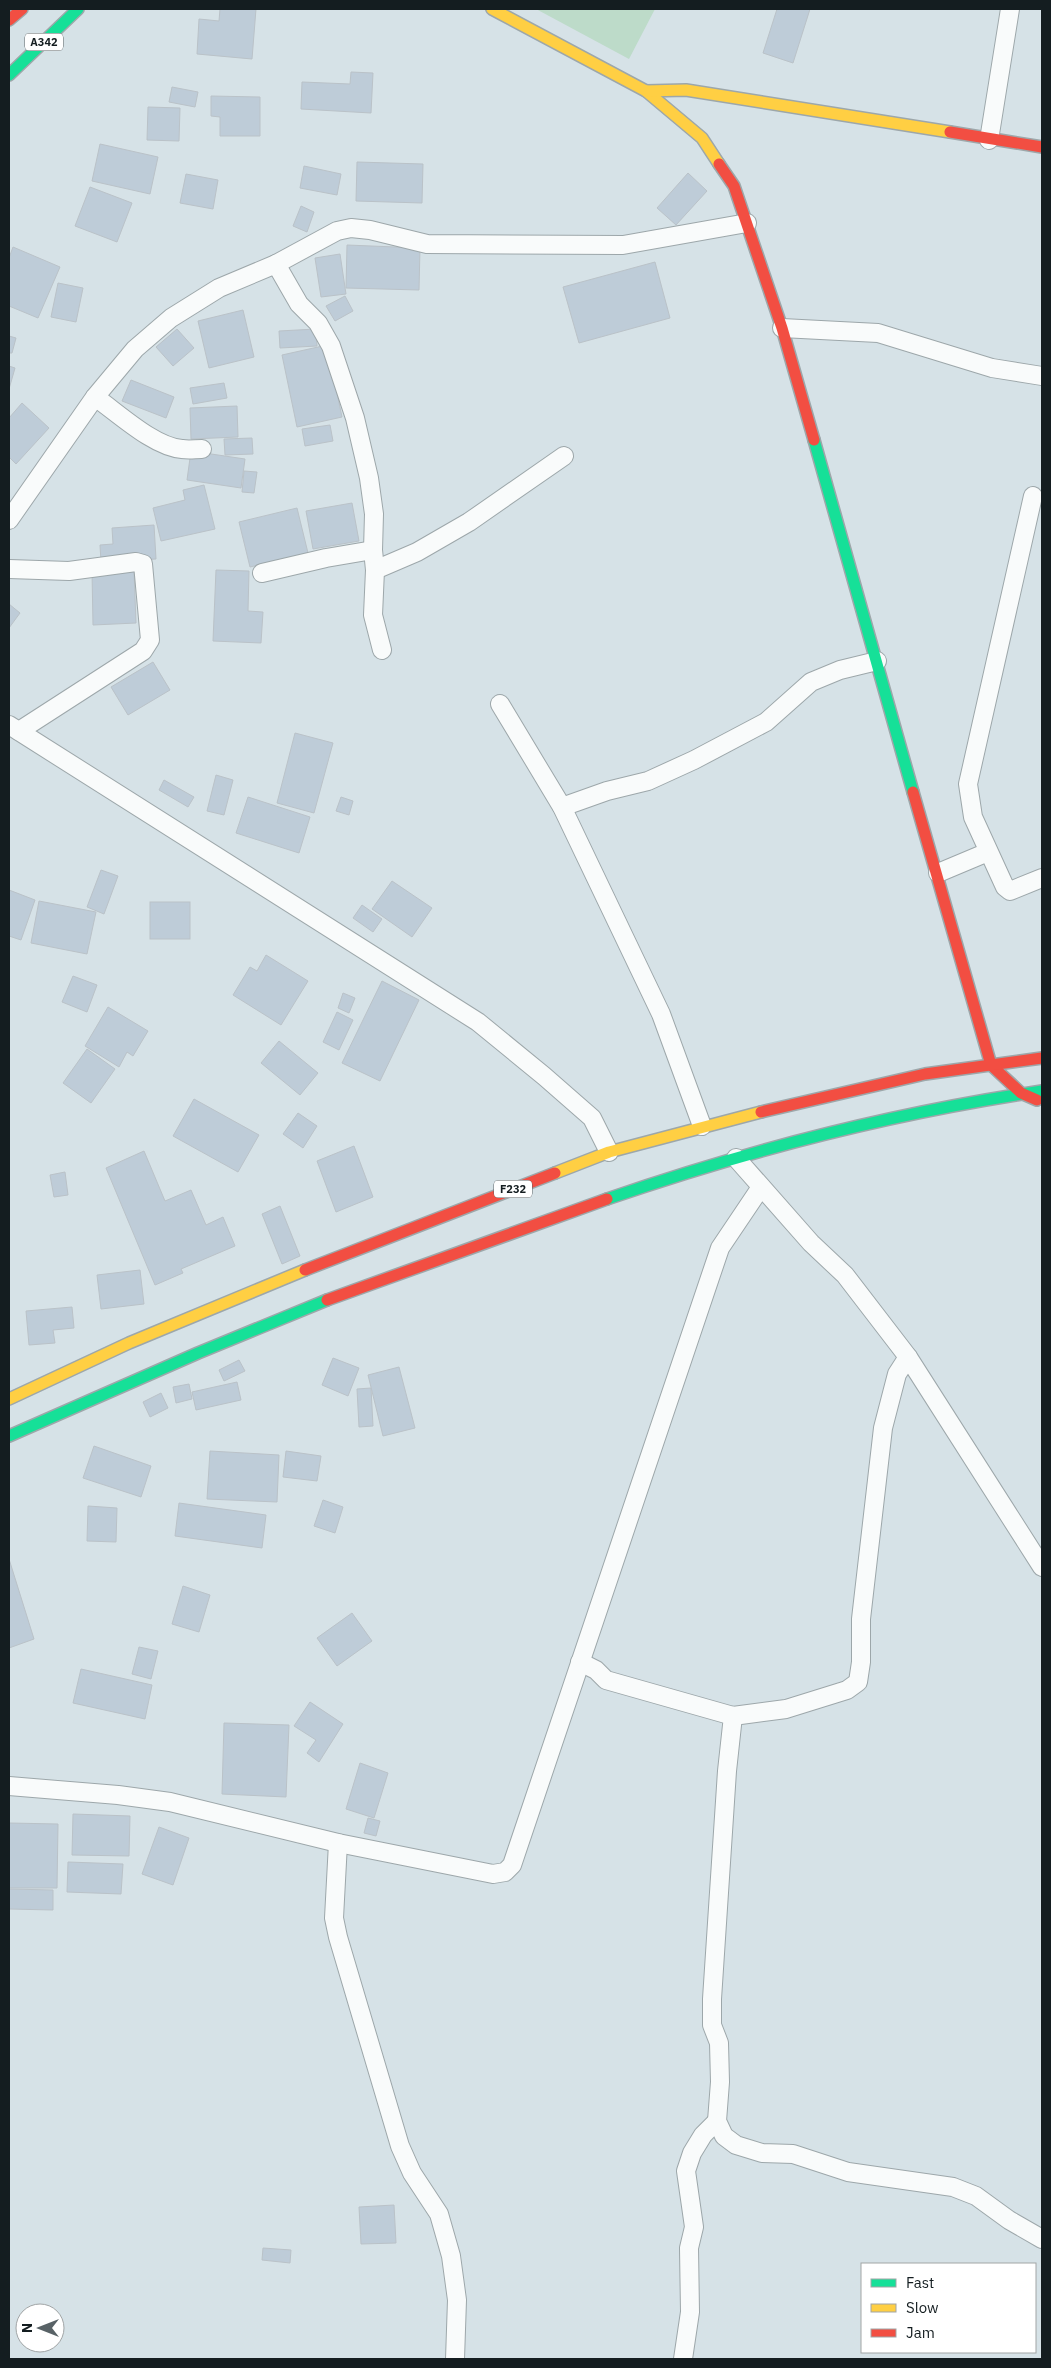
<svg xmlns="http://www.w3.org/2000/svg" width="1051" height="2368" font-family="'IBM Plex Sans',sans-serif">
  <rect width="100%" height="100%" fill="#d6e2e7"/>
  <polygon fill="#bddbc9" points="536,9 655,9 629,59"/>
  <g fill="#beccd8" stroke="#bac2c8">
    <polygon points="220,9 256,9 252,59 197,54 199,19 219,21"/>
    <polygon points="777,9 810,9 793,63 763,53"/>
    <polygon points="351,72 373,73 371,113 301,109 302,82 350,84"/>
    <polygon points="172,87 198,92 195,107 169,102"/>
    <polygon points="211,96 260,97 260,136 220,136 220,117 211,116"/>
    <polygon points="148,107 180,108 179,141 147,140"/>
    <polygon points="100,144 158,157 150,194 92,181"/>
    <polygon points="357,162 423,164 422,203 356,201"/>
    <polygon points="304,166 341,174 337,195 300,188"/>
    <polygon points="688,173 707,191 676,225 657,208"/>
    <polygon points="186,174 218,180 213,209 180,203"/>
    <polygon points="90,187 132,203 117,242 75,226"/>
    <polygon points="301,206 314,212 307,232 293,226"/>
    <polygon points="347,245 420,248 419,290 346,288"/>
    <polygon points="13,247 60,267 38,318 9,306 9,258"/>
    <polygon points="340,254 346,294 321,297 315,258"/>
    <polygon points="655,262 670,318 579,343 563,287"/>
    <polygon points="58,283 83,288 76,322 51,317"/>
    <polygon points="345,296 353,311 335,321 326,306"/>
    <polygon points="243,310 254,357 209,368 198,321"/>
    <polygon points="177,329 194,348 173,366 156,347"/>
    <polygon points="316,329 317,346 280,348 279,331"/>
    <polygon points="9,336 16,338 12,353 9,353"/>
    <polygon points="327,345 342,417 297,427 282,355"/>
    <polygon points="9,366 15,368 9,389"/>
    <polygon points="131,380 174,397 166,418 122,401"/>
    <polygon points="224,383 227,398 193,404 190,388"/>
    <polygon points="22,403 49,428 16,464 9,457 9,418"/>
    <polygon points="237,406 238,437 191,439 190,408"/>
    <polygon points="330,425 333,441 305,446 302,429"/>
    <polygon points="252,438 253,454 225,455 224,439"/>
    <polygon points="191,451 245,459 241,488 187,480"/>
    <polygon points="244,471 257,472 254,493 242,492"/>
    <polygon points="204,485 215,529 161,541 153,508 185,500 183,490"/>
    <polygon points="352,503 359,541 313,549 306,511"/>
    <polygon points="297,508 308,553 250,567 239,522"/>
    <polygon points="154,525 156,559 101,562 100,545 113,544 112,528"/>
    <polygon points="216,570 249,571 248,611 263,612 261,643 213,641"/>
    <polygon points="134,571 136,623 93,625 92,572"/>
    <polygon points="9,604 20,613 9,628"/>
    <polygon points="153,662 170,690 128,715 111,687"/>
    <polygon points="295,733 333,743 314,813 277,803"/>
    <polygon points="216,775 233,780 224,815 207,811"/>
    <polygon points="164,780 194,797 188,807 159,790"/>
    <polygon points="248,797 310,817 299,853 236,833"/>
    <polygon points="341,797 353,801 349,815 336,811"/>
    <polygon points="101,870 118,876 104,914 87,907"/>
    <polygon points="392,881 432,908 412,937 372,909"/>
    <polygon points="9,890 35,900 21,940 9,936"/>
    <polygon points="39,901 96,912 87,954 31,943"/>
    <rect x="150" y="902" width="40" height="37"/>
    <polygon points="362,905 382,919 373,932 353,918"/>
    <polygon points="266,955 308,981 281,1025 233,995 250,967 257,971"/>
    <polygon points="73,976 97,985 87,1012 62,1002"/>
    <polygon points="382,981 419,1000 380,1081 342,1063"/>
    <polygon points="343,993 355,998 349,1013 338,1008"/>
    <polygon points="108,1007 148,1031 133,1056 127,1052 119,1067 85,1046"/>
    <polygon points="337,1012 353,1020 339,1050 323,1042"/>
    <polygon points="279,1041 318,1073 300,1095 261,1063"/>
    <polygon points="87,1049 115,1069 91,1103 63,1083"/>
    <polygon points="194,1099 259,1135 238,1172 173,1136"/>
    <polygon points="298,1113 317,1126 303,1148 283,1134"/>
    <polygon points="354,1146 373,1197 336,1212 317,1161"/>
    <polygon points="144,1151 165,1201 191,1190 206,1225 223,1217 235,1246 181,1269 183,1273 155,1285 106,1168"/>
    <polygon points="65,1172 68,1195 54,1197 50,1175"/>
    <polygon points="280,1206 300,1256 282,1264 262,1214"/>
    <polygon points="140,1270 144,1304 101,1309 97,1275"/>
    <polygon points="72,1307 74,1328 53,1330 55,1343 29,1345 26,1311"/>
    <polygon points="333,1358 359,1368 348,1396 322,1385"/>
    <polygon points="239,1360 245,1371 224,1381 219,1370"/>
    <polygon points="399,1367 415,1428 383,1436 368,1375"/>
    <polygon points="237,1382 241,1400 196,1410 192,1392"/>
    <polygon points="189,1384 192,1399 176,1403 173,1387"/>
    <polygon points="371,1388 373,1426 359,1427 357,1389"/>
    <polygon points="161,1393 168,1408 150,1417 143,1402"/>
    <polygon points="94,1446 151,1466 141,1497 83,1478"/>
    <polygon points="210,1451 279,1455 277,1502 207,1499"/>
    <polygon points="286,1451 321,1456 317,1481 283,1477"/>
    <polygon points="323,1500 343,1507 335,1533 314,1526"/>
    <polygon points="179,1503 266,1515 262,1548 175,1536"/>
    <polygon points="88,1506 117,1508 116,1542 87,1541"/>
    <polygon points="9,1559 34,1639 9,1648"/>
    <polygon points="183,1586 210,1595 199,1632 172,1624"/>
    <polygon points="352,1613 372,1641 337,1666 317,1638"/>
    <polygon points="139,1647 158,1651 151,1679 132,1674"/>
    <polygon points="81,1669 152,1685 145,1719 73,1703"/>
    <polygon points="310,1702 343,1724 319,1762 307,1753 316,1740 294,1726"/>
    <polygon points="224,1723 289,1725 286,1797 222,1794"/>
    <polygon points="360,1763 388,1773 374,1818 346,1809"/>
    <polygon points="73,1814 130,1816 129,1856 72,1855"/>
    <polygon points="368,1818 380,1821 376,1836 364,1833"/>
    <polygon points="9,1823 58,1824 57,1888 9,1888"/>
    <polygon points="159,1827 189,1838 173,1885 142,1874"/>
    <polygon points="68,1862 123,1864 121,1894 67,1892"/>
    <polygon points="9,1889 53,1890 53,1910 9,1909"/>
    <polygon points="394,2205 396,2243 361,2244 359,2207"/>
    <polygon points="263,2248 291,2250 290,2263 262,2260"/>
  </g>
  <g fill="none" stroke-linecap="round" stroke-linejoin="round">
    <g stroke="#9da7aa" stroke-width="20">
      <g id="street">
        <polyline points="989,140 1010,9"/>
        <polyline points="276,264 299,304 318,323 331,346 355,418 369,478 374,514 373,550 375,570 373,615 382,650"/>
        <polyline points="782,328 878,333 992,368 1042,376"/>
        <path d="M 95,397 C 118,413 154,447 182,449 C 189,450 195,449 202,449"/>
        <polyline points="1033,496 968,784 973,817 1005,887 1010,891 1042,878"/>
        <polyline points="9,520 95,397 135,349 171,318 219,288 276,264 337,231 351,228 370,230 427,244 623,245 747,223"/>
        <polyline points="9,569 69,571 136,562 143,564 150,640 143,651 19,731"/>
        <polyline points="375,570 417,552 469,522 564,456"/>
        <polyline points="262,573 326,558 373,550"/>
        <polyline points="500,704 562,807 661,1014 702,1126"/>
        <polyline points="9,725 478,1022 544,1076 592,1118 609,1152"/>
        <polyline points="562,807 607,791 648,781 694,760 766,722 811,682 840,670 877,661"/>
        <polyline points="938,873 988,852"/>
        <polyline points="736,1158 811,1243 845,1275 908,1357 1042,1567"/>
        <polyline points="580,1662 596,1670 606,1680 733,1716 786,1709 847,1690 858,1682 861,1662 861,1619 883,1428 897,1374 908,1357"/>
        <polyline points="733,1716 727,1771 712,1999 712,2025 719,2043 720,2082 717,2121 724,2136 736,2145 762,2153 793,2154 848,2172 953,2187 976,2196 1009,2220 1042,2239"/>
        <polyline points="9,1786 118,1795 170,1802 338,1843 493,1874 505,1872 512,1865 720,1248 761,1187"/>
        <polyline points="338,1843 334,1918 338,1937 400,2146 412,2173 439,2214 451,2256 457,2300 455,2359"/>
        <polyline points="683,2359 690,2312 689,2248 694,2227 686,2171 692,2153 703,2135 717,2121"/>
      </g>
    </g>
    <g stroke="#9da7aa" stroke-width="14">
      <g id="fast">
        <polyline points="9,75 78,9"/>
        <polyline points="814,440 913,792"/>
        <path d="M 607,1199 C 749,1150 893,1113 1042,1091"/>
        <polyline points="9,1436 198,1353 327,1300"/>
      </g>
    </g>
    <g stroke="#9da7aa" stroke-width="14">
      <g id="slow">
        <polyline points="492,9 646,91 702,138 719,164"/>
        <polyline points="646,91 686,90 950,132"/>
        <polyline points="555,1173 609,1152 761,1112"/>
        <polyline points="9,1399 129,1343 305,1270"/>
      </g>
    </g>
    <g stroke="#9da7aa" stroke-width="14">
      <g id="jam">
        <polyline points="9,20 22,9"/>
        <polyline points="950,132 1042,147"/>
        <polyline points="719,164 734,186 782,328 814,440"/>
        <polyline points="913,792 991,1065 1021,1093 1037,1100"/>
        <polyline points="761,1112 925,1074 1042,1058"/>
        <polyline points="305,1270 555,1173"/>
        <polyline points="327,1300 607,1199"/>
      </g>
    </g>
    <use href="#street" stroke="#f9fbfb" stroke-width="18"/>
    <use href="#fast" stroke="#16e098" stroke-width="11"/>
    <use href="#slow" stroke="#ffcf43" stroke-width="11"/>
    <use href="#jam" stroke="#f24e42" stroke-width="11"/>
  </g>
  <g text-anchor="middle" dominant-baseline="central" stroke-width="4" stroke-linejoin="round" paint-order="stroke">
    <g fill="#fff" stroke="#5a6163" stroke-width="1">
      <rect x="25" y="33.5" width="38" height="17" rx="4"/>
      <rect x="494" y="1180.5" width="38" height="17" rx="4"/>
    </g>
    <g font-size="11" font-weight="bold" fill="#141d20">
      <text x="44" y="42">A342</text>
      <text x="513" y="1189">F232</text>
    </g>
  </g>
  <rect width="1051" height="2368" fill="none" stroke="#141d20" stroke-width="20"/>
  <rect x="861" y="2263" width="175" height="90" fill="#ffffff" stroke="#a1a5a6"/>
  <rect x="871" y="2279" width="25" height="8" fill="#16e098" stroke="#a1a5a6"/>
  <text x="906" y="2288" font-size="15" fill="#141d20">Fast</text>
  <rect x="871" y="2304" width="25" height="8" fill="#ffcf43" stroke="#a1a5a6"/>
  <text x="906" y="2313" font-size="15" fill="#141d20">Slow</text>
  <rect x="871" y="2329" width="25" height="8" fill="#f24e42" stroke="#a1a5a6"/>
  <text x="906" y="2338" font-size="15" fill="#141d20">Jam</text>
  <g transform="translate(40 2328) rotate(270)"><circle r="24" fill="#ffffff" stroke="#a1a5a6"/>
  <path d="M0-4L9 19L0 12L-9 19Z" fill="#586266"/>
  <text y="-8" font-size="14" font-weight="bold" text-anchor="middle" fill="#141d20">N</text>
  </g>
</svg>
